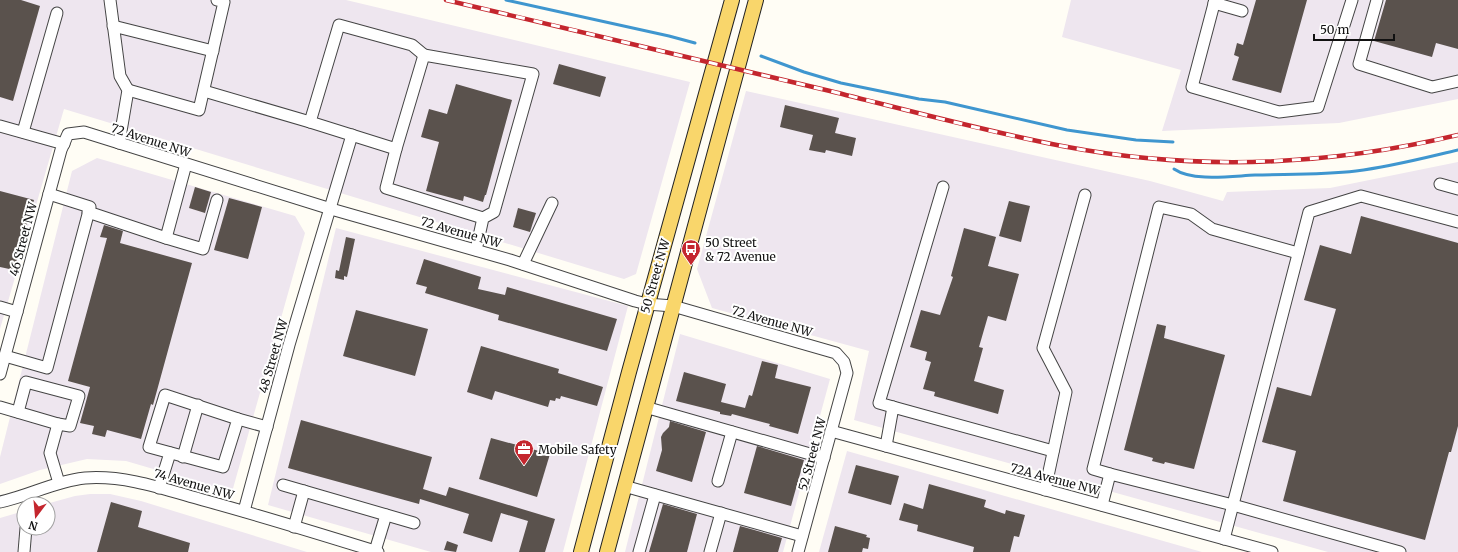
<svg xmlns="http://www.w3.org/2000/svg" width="1458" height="552" font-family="Merriweather,serif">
  <rect width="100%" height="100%" fill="#fffdf5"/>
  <g fill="#eee6ef">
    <polygon points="0,0 346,0 690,82 636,274 624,279 64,109 0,329"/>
    <polygon points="1071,0 1458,0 1458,99 1339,123 1162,131 1181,70 1062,37"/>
    <polygon points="746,91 1150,181 1223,201 1227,192 1330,188 1458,162 1458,552 1328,552 854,420 869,351 712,308 697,269"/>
    <polygon points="97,158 295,216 305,233 232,492 126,461 87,459 40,470 0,484 0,457 72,171"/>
    <polygon points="336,228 628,306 563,552 431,552 268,505"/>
    <polygon points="680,334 830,379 783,552 625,552"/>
    <polygon points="847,451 1202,552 819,552"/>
    <polygon points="90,494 110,494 141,501 307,552 0,552 0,518 24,511 24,528 48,528 48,504 46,504 75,496"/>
  </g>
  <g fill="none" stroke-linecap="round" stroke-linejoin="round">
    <g stroke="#3f96cf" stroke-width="3">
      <polyline points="506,0 669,36 695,43"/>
      <polyline points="761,56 804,72 841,83 919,99 945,102 1067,130 1136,140 1173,142"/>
      <path d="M 1174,169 C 1193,182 1232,176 1255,175 C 1289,174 1322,175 1356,171 C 1390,167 1424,158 1458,150"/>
    </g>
  </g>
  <g fill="#5a524d">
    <polygon points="0,0 21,0 40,6 13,101 0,97"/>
    <polygon points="1256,0 1307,0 1281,93 1232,80 1239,57 1234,55 1237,43 1243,45"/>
    <polygon points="1386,0 1458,0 1458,49 1436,43 1432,57 1374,41"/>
    <polygon points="559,64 606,77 600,97 553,84"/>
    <polygon points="456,84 512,100 486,195 485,195 483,202 464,196 463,201 426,191 439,142 421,137 429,109 447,114"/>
    <polygon points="785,105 839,118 835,133 856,138 852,156 826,150 825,153 809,150 813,135 780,127"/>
    <polygon points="195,187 211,192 205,213 189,208"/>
    <polygon points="0,191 34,200 14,270 0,267"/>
    <polygon points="229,198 262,207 248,259 214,250"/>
    <polygon points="1009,201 1030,206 1021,242 999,236"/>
    <polygon points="518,208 536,213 530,232 513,227"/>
    <polygon points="1361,216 1458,243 1458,426 1451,452 1449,452 1425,540 1283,501 1296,451 1262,442 1277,387 1311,396 1336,309 1304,300 1320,245 1351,254"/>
    <polygon points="104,225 123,231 120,243 192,263 153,405 151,404 141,439 107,430 105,437 92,434 94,426 80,423 90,387 68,381 107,238 100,237"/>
    <polygon points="964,228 996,237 988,266 1019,274 1006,321 988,316 979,347 983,348 974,381 1004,390 998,414 934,396 935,392 923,389 931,362 925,360 927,352 910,347 921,310 940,315 953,277 951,276"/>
    <polygon points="346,237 355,239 347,277 344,276 344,280 335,278 336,270 339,271"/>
    <polygon points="424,259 481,277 478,289 505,295 507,287 617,319 607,351 498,320 499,315 425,293 427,287 416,284"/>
    <polygon points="356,310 428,329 415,376 343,356"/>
    <polygon points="1157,324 1166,326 1164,338 1225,355 1194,469 1165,462 1164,464 1152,461 1153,458 1124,450"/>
    <polygon points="481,346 559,369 558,373 603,387 597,406 561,396 560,399 556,398 555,401 550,400 548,407 495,391 492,400 467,392"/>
    <polygon points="762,361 778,365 775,378 811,387 798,434 769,426 770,424 732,414 731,416 720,414 720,412 676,401 684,372 726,384 721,402 745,408 749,395 752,396"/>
    <polygon points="301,420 432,457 423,489 446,496 449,487 555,519 545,552 519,552 528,521 501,513 492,542 463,533 469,514 420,499 419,504 288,468"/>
    <polygon points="670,421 706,432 692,482 656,471 662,450 661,437 663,433 669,427"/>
    <polygon points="491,438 550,454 537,497 479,479"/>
    <polygon points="757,446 804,460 791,506 744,493"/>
    <polygon points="856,465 899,476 891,505 848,493"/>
    <polygon points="929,484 986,500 984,507 1005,514 1006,510 1025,515 1019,537 1014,536 1010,552 973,552 974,547 917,531 918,525 899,520 904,503 923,509"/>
    <polygon points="111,502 142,511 138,527 190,543 188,552 97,552"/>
    <polygon points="663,504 697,514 687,552 649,552"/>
    <polygon points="740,526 782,538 778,552 733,552"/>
    <polygon points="835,526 867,535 866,537 870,538 868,549 863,548 862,552 828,552"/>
    <polygon points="447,541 458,545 456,552 444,550"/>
  </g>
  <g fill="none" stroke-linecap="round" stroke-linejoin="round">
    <g stroke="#444" stroke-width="13">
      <g id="minor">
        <polyline points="110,0 120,76 128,90 119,143"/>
        <polyline points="1215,0 1192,87 1279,112 1318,107 1352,0"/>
        <polyline points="1377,0 1359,64 1432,87 1458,81"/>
        <polyline points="1214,3 1242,11"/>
        <polyline points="113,26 213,51"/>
        <polyline points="128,90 199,110 224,2 217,0"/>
        <polyline points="204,91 310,122 396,149 424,55 533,74 494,212 483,218 476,250"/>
        <polyline points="310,122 339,25 412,45 424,55"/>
        <polyline points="0,126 64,144"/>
        <polyline points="23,132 57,13"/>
        <polyline points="396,149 386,188 483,218"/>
        <polyline points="1440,184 1458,189"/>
        <polyline points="88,212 166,238 186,164"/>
        <polyline points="166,238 203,249 217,200"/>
        <polyline points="523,264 552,203"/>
        <polyline points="0,307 17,312"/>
        <polyline points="5,356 47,368 90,207 49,194"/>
        <polyline points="0,374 61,150 68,134 84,132 331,209 510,260 635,301 647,304 673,306 836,353 844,362 847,373 798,552"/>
        <polygon points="165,395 238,419 223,467 149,447"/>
        <polyline points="0,407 58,424 50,453 59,483"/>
        <polyline points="645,407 824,458"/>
        <polyline points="893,407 879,403 943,187"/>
        <polyline points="18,412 26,382 79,396 70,426 58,424"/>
        <polyline points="238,419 267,427"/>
        <polyline points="831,431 1272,552"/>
        <polyline points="886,446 893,407 1053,451"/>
        <polyline points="183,457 198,405"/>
        <polyline points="1110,474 1093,469 1159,207 1191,214 1212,229 1298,253"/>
        <polyline points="718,481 732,432"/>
        <polyline points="283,485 414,523"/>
        <polyline points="624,486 802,536"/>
        <polyline points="159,488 170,453"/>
        <polyline points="1045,490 1066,392 1043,348 1085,195"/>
        <path d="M 0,502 C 29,496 55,481 85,478 C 126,475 164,489 203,500 C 262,516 320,534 378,552"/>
        <polyline points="1102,505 1110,474 1233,505 1400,552"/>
        <polyline points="244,511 289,345 352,135"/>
        <polyline points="294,527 304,491"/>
        <polyline points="1224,539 1309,212 1361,196 1458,222"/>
        <polyline points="375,551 386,515"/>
        <polyline points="24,552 26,528"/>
        <polyline points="639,552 655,495"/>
        <polyline points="710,552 721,513"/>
      </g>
    </g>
    <g stroke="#222" stroke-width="16">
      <g id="major">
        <polyline points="581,552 629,372 732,0"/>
        <polyline points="607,552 756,0"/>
      </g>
    </g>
    <use href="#minor" stroke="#fff" stroke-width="11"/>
    <use href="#major" stroke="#f9d66b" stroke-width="14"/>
    <g stroke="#c4262e" stroke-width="4.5">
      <path id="rail" d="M 446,0 C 574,30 702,61 830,91 C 907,110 984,131 1062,146 C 1193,171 1328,166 1458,135"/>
    </g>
    <use href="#rail" stroke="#fff" stroke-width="3" stroke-dasharray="9" stroke-linecap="butt"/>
  </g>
  <defs>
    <g id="bus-pin" transform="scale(1)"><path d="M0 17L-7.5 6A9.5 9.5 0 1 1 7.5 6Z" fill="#c4262e" stroke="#fff"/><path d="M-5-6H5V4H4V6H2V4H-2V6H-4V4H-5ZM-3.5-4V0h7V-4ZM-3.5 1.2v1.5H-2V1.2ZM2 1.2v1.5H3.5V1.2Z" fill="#fff"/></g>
    <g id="office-pin" transform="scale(1)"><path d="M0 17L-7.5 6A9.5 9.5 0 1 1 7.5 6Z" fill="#c4262e" stroke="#fff"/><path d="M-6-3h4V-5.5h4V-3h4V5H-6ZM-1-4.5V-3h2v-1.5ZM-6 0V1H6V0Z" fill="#fff"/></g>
  </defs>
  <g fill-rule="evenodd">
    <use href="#bus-pin" x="691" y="249"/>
    <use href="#office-pin" x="524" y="449"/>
  </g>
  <g text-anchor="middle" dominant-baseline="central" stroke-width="4" stroke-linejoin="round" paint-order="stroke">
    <g font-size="12" fill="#111" stroke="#fff">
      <text transform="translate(151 140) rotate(18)">72 Avenue NW</text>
      <text transform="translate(461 232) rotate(16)">72 Avenue NW</text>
      <text transform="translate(23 239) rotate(-75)">46 Street NW</text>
      <text transform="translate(655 276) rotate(-74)">50 Street NW</text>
      <text transform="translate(772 321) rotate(16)">72 Avenue NW</text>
      <text transform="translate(273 356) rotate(-74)">48 Street NW</text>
      <text transform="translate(812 454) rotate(-75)">52 Street NW</text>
      <text transform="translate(1055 479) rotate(15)">72A Avenue NW</text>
      <text transform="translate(194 484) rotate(16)">74 Avenue NW</text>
    </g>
    <g font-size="12" fill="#111" stroke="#fff" text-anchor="start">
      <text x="705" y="242">50 Street<tspan x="705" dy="14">&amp; 72 Avenue</tspan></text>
      <text x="538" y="449">Mobile Safety</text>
    </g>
  </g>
  <g transform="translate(36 516) rotate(196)"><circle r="19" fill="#ffffff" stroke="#a0a0a0"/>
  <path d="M0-3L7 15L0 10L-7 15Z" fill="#c4262e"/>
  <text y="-6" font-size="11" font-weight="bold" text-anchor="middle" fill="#111111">N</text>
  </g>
  <path d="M1314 34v6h80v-6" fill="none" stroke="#111111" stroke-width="2"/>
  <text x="1320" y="34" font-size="12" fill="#111111" stroke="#ffffff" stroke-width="3" paint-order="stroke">50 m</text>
</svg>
